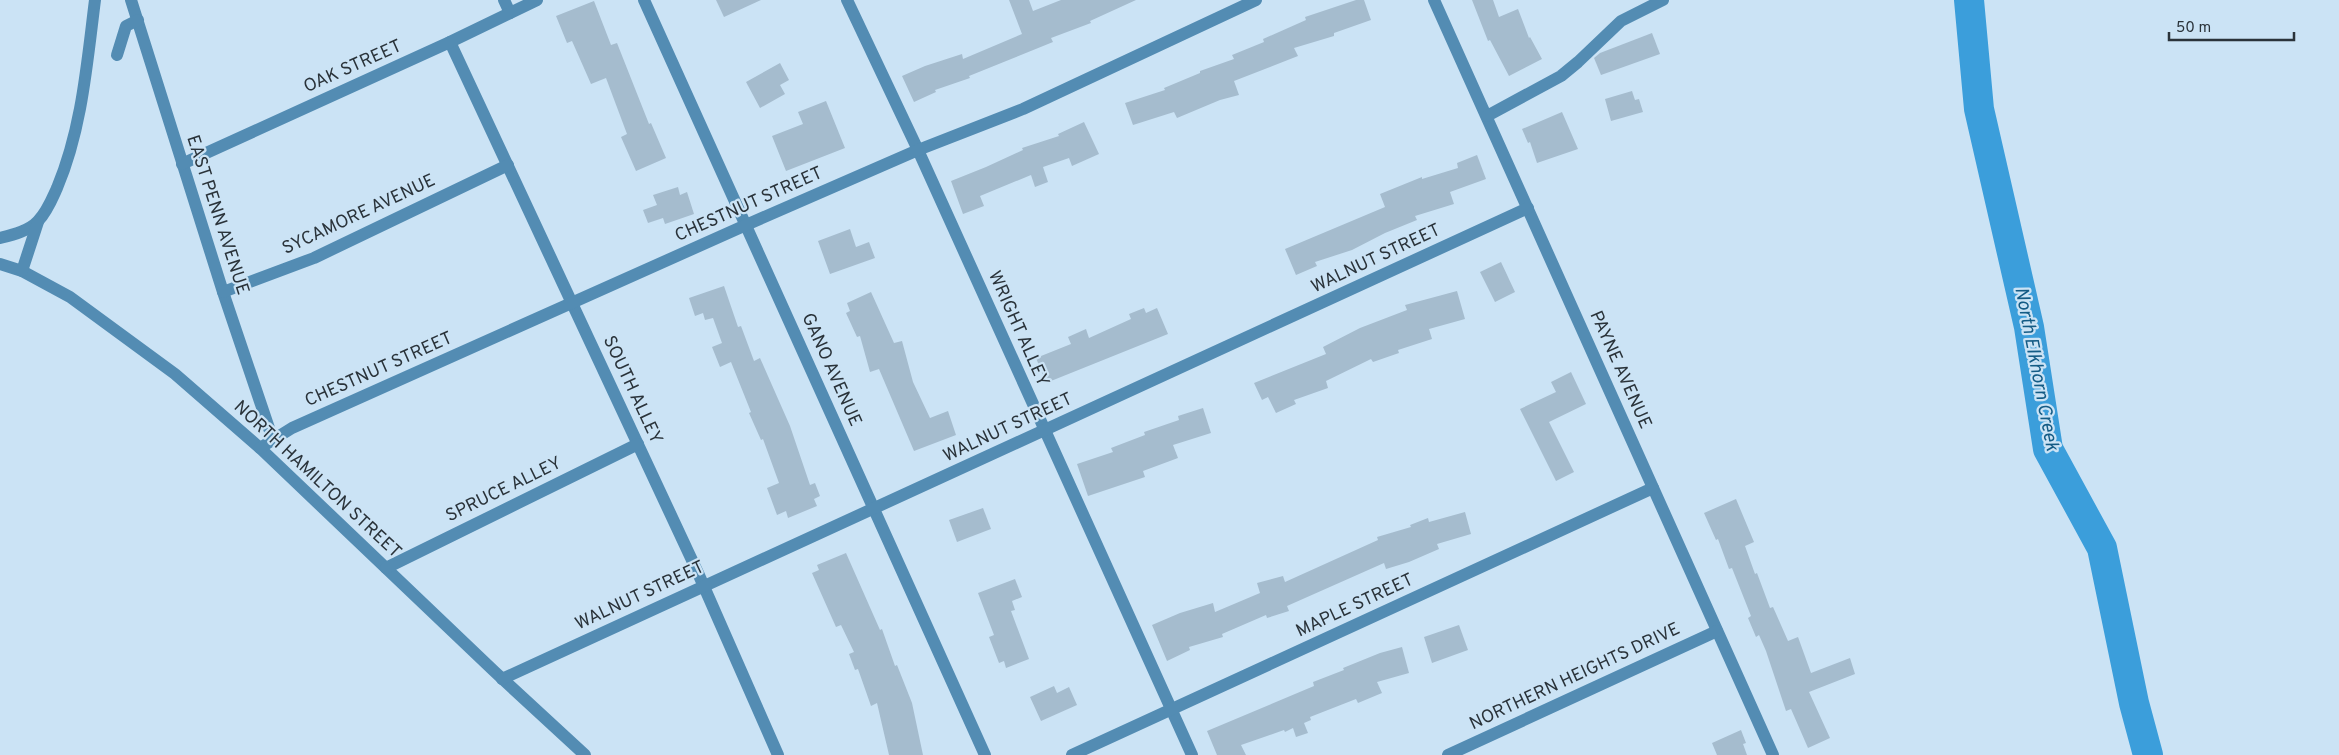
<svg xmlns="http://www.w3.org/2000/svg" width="2339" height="755" font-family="Overpass,sans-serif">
  <rect width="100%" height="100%" fill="#cbe3f5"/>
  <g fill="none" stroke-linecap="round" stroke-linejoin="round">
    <polyline stroke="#3b9edb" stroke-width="30" points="1969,0 1979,109 2029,327 2048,449 2102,548 2134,703 2148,755"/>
  </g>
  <g fill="#a5bcce">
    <polygon points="716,0 761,0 724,17"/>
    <polygon points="1009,0 1029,0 1033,11 1061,0 1136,0 1090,21 1091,23 1051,38 1053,42 969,76 970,78 935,90 936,92 914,102 902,76 925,66 962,54 963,59 1022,34"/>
    <polygon points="1356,0 1364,0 1371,20 1334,33 1334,36 1294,48 1298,56 1234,81 1239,95 1220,100 1177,118 1174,112 1133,125 1125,103 1165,90 1164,88 1200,73 1200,71 1234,59 1232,55 1264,42 1263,39 1306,20 1305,17"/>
    <polygon points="1472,0 1493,0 1499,17 1518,9 1529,38 1530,37 1542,59 1509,76 1490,40 1488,41"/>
    <polygon points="594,1 611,45 617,43 649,124 651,123 666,158 636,171 621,137 627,134 606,78 591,84 572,41 567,43 556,16"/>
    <polygon points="1652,33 1660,54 1601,75 1594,58 1600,53"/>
    <polygon points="780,63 789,80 780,85 785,94 760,108 746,82"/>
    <polygon points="1632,91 1635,100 1639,99 1643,112 1611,121 1605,99"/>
    <polygon points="826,101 845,148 786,171 772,136 803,124 798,112"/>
    <polygon points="1562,112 1578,149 1537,163 1530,142 1528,143 1522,129"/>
    <polygon points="1084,122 1099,154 1072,166 1069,158 1043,167 1048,182 1035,187 1031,175 980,196 984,206 963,214 951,181 986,167 1023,150 1022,148 1059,136 1058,134"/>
    <polygon points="1477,155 1486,179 1450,192 1454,204 1415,216 1417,220 1385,233 1352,250 1315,262 1317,266 1296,275 1285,249 1385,207 1380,194 1422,177 1422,179 1458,168 1457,163"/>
    <polygon points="678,187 680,195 687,192 694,214 665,224 663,218 648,223 643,210 657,205 653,195"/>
    <polygon points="850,229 856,247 869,242 875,258 830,274 818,241"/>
    <polygon points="1501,262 1515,292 1495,302 1480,272"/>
    <polygon points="724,286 738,327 741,326 754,361 760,358 790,426 810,485 815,483 820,496 814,499 817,506 788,518 786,511 777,515 767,488 779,483 763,439 761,440 749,413 751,412 731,362 720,367 712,347 722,343 713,318 705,320 703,313 695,316 689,298"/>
    <polygon points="1457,291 1465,319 1429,329 1432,339 1398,350 1399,353 1373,362 1371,359 1326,381 1328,388 1294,400 1296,404 1276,413 1268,397 1262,400 1254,383 1326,354 1323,347 1360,328 1407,310 1405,305"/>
    <polygon points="871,292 894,343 902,341 913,382 930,418 948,411 956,435 914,451 879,369 870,372 860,336 857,337 846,313 850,311 847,303"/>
    <polygon points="1144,308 1146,313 1157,308 1168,334 1046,383 1036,358 1071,344 1068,337 1086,329 1089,338 1131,319 1129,314"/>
    <polygon points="1571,372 1586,404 1549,422 1574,472 1556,481 1520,409 1556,392 1551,382"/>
    <polygon points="1203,408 1211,433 1173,445 1178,458 1143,471 1145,477 1088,496 1077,464 1113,452 1111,448 1145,435 1144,432 1179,420 1178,416"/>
    <polygon points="1736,499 1754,542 1745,546 1755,574 1757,573 1770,608 1773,607 1788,641 1798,637 1811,673 1850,658 1855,674 1809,692 1830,738 1808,748 1791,709 1786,711 1766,651 1759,635 1756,637 1748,618 1751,616 1732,568 1729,569 1718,539 1716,540 1704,513"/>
    <polygon points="983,508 991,529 957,542 949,520"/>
    <polygon points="1465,512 1471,534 1437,544 1439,549 1409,562 1386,569 1384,563 1287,606 1289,611 1267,618 1266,615 1222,634 1223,637 1189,647 1190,650 1167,661 1152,625 1180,613 1213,603 1215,612 1260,593 1257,583 1283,576 1285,582 1378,540 1377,537 1411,527 1410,525 1428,518 1429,522"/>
    <polygon points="846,553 880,630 882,629 895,666 897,665 912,703 923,755 889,755 877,703 871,706 858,669 855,670 849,654 854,652 841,625 836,627 812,573 819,570 817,565"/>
    <polygon points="1015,579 1022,597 1012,601 1015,610 1011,611 1029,659 1006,668 1004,661 999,663 989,637 994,635 978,593"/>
    <polygon points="1459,625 1468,650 1432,663 1424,637"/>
    <polygon points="1402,647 1409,673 1377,682 1382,693 1358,703 1356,699 1310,717 1311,720 1304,723 1308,733 1296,737 1293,728 1285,732 1284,730 1241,745 1246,755 1217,755 1207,731 1314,686 1313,682 1344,670 1343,668 1380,653"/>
    <polygon points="1054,686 1057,693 1069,687 1077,705 1041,721 1030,697"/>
    <polygon points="1741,730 1746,743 1743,744 1747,755 1717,755 1712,743"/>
  </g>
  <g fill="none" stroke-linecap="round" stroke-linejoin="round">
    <g stroke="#538cb3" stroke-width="12">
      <polyline points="131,0 223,292 273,440"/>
      <polyline points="504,0 510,13"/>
      <polyline points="644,0 985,755"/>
      <polyline points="847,0 918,150 1192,755"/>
      <polyline points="1434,0 1773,755"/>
      <polyline points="450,42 698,573 778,755"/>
      <polyline points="117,55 126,26 138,20"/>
      <polyline points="1487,116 1561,76 1578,62 1621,21 1663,0"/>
      <polyline points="182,164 450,42 537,0"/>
      <path d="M 0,238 C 12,235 29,231 38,221 C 47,212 52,199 57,188 C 82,129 87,63 95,0"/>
      <polyline points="0,264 22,271 70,297 175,374 260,448 495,672 585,755"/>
      <polyline points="22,271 38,222"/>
      <polyline points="223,292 314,258 508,165"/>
      <polyline points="260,448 292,428 746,225 918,150 1023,109 1256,0"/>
      <polyline points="386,568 638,444"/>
      <polyline points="502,679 1528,208"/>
      <polyline points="1072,755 1653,488"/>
      <polyline points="1448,755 1717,631"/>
    </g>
  </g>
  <g text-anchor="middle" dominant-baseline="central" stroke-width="4.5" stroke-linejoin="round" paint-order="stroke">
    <g font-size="18" fill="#2a333a" stroke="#cbe3f5">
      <text transform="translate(353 67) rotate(-24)">OAK STREET</text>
      <text transform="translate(749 205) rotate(-24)">CHESTNUT STREET</text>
      <text transform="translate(217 215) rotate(72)">EAST PENN AVENUE</text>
      <text transform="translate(359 215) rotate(-25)">SYCAMORE AVENUE</text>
      <text transform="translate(1376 259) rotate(-25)">WALNUT STREET</text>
      <text transform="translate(1018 329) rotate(66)">WRIGHT ALLEY</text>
      <text transform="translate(379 370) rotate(-24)">CHESTNUT STREET</text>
      <text transform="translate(831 370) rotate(66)">GANO AVENUE</text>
      <text transform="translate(1620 370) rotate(66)">PAYNE AVENUE</text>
      <text transform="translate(632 390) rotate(65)">SOUTH ALLEY</text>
      <text transform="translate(1008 428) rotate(-25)">WALNUT STREET</text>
      <text transform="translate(317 480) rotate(43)">NORTH HAMILTON STREET</text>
      <text transform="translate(504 490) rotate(-26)">SPRUCE ALLEY</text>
      <text transform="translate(640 596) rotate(-25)">WALNUT STREET</text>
      <text transform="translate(1355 606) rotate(-25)">MAPLE STREET</text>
      <text transform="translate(1575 677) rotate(-25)">NORTHERN HEIGHTS DRIVE</text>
    </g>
    <g font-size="19" font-style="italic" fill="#135b85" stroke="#cbe3f5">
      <text transform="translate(2036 369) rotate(79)">North Elkhorn Creek</text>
    </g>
  </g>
  <path d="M2169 32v8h125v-8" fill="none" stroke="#2a333a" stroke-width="2.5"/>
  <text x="2176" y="32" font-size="15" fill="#2a333a" stroke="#cbe3f5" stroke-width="4" paint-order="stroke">50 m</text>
</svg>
